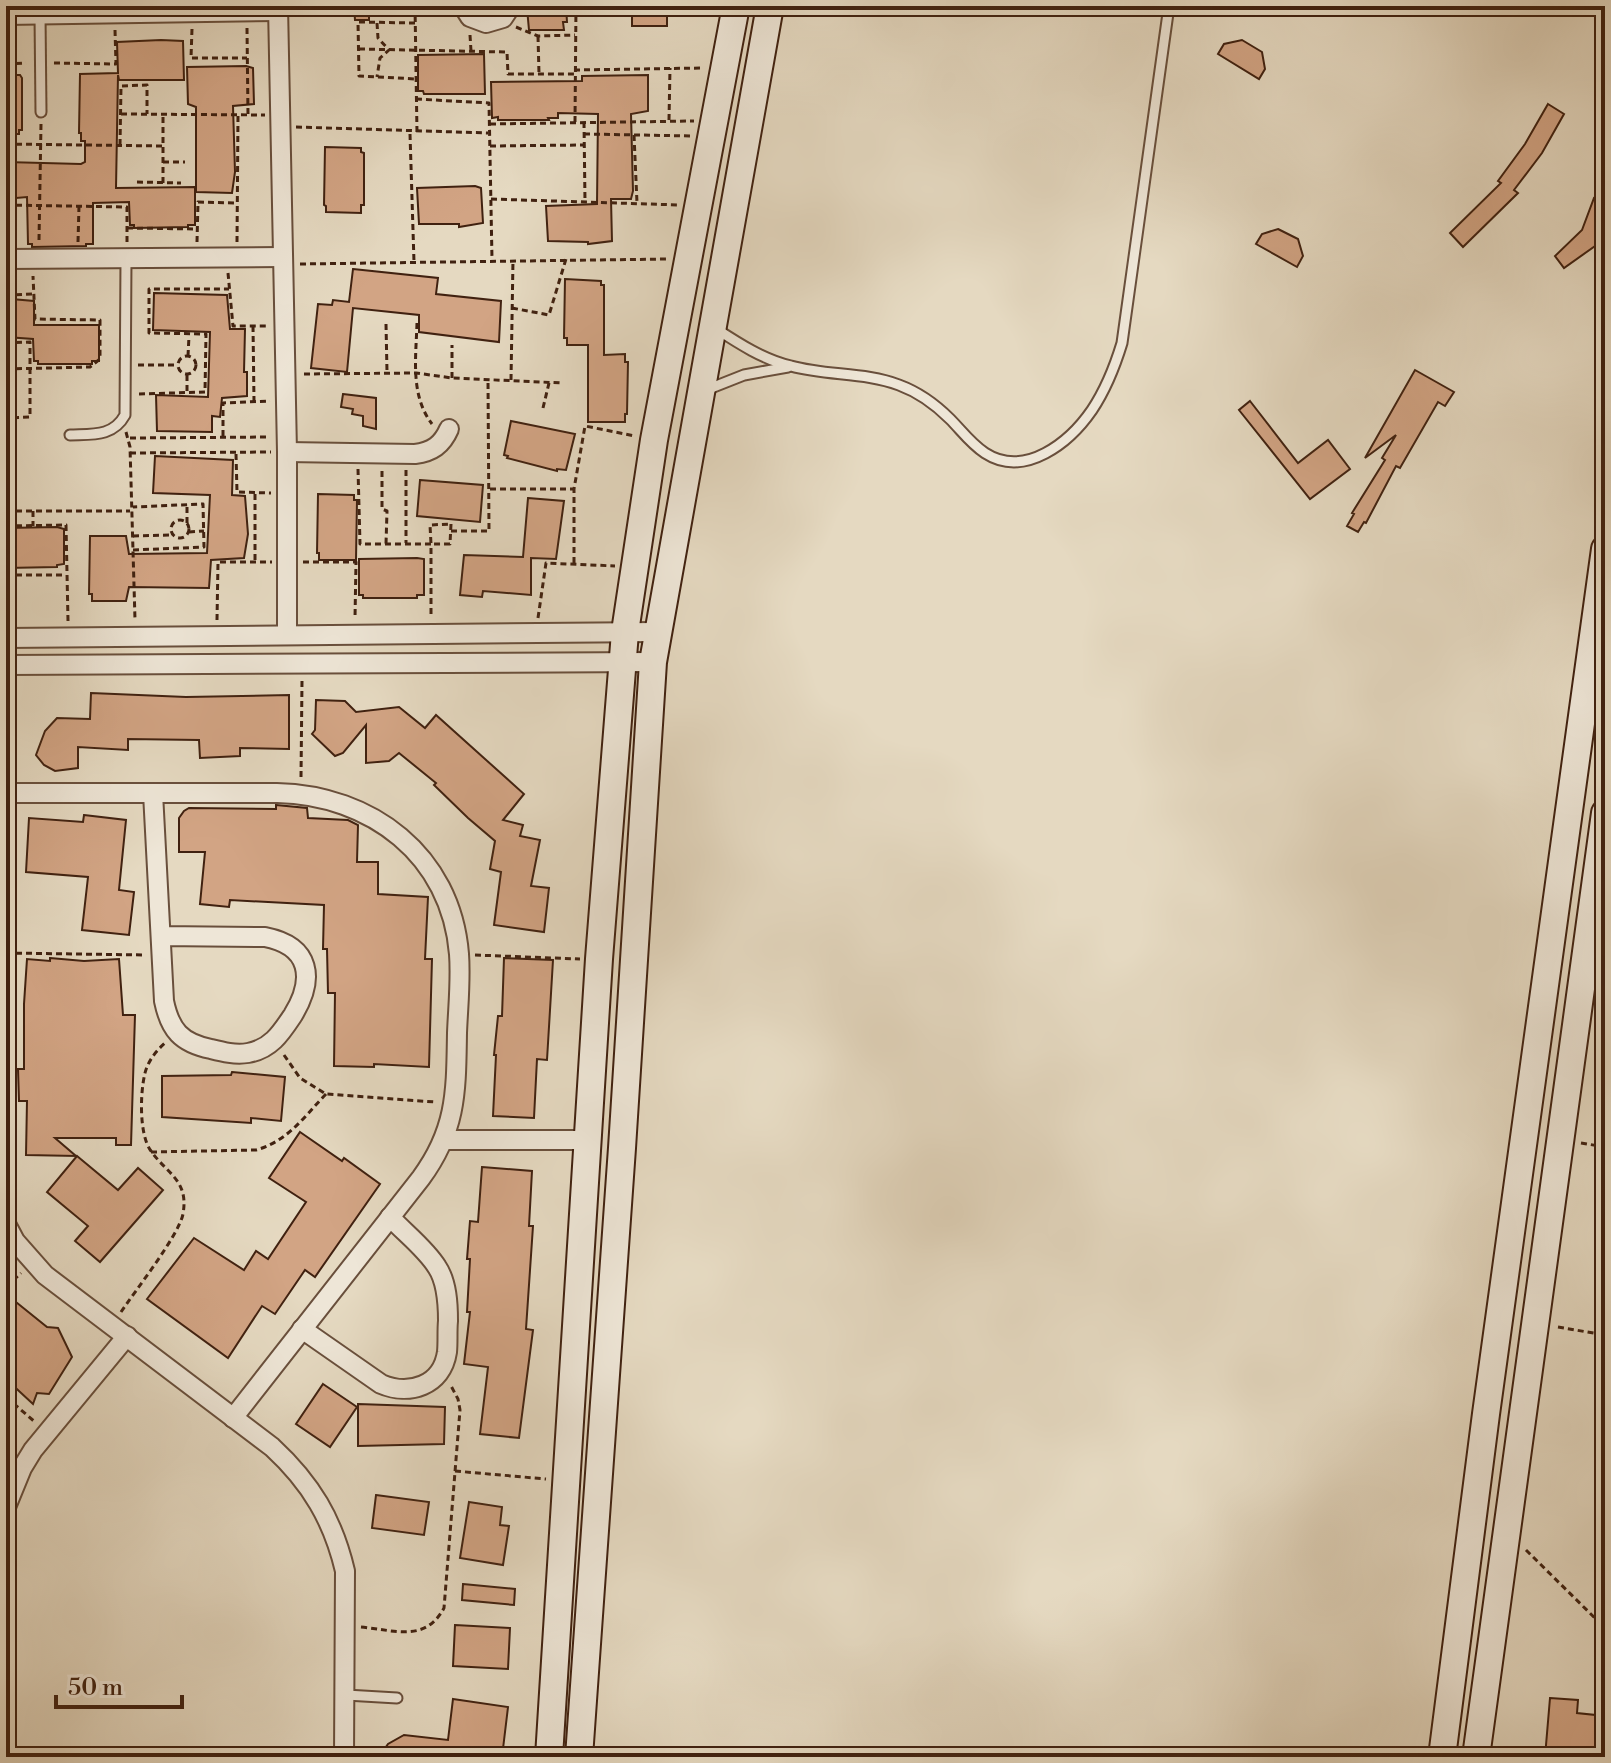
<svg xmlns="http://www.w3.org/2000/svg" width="1611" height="1763" font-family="'Libre Bodoni',serif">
  <rect width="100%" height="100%" fill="#e5d9c1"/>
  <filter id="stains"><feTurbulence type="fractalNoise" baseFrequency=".0025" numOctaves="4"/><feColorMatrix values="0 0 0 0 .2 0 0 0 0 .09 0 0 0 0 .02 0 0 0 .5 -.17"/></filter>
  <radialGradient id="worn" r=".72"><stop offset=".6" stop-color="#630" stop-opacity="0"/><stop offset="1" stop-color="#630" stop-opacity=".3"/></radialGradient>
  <g fill="#d2a484" stroke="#402110" stroke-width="2">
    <polygon points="354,6 369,6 369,20 355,20"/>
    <polygon points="532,6 566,6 567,22 563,22 564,30 529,30 527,8"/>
    <rect x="632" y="6" width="35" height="20"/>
    <polygon points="161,40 183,41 184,80 119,80 118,75 116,188 195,187 195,225 188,225 188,227 134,228 134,225 130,225 129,202 93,203 93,244 86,244 86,246 32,247 32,244 28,244 27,197 16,198 6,193 6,162 81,164 85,162 85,141 81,141 81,133 79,133 80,74 118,73 117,42"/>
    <polygon points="1242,40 1262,52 1265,69 1259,79 1218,54 1224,44"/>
    <polygon points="484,54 485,94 424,94 423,91 418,91 418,55"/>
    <polygon points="246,66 253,68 254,104 233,106 235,172 232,193 196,192 196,107 188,104 187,67"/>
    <polygon points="6,75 20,75 22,78 22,130 19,130 19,134 6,134"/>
    <polygon points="648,75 648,111 631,114 633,191 631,199 611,199 612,241 588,244 588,242 548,241 546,206 597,204 598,114 558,113 558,118 548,118 549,120 498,120 498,117 492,118 491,82 582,81 582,76"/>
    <polygon points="1548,104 1564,114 1542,153 1514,190 1518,193 1463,247 1450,233 1501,183 1498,181 1525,144"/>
    <polygon points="325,147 361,148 361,152 364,153 364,205 361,205 361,213 326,212 326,206 324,205"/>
    <polygon points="475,186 481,188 483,223 459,227 459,224 419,224 417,188"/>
    <polygon points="1594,198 1605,201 1605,239 1564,268 1555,256 1582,230"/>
    <polygon points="1278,229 1298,239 1303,256 1297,267 1256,244 1262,234"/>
    <polygon points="353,269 438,278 436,294 501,301 499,342 419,332 419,315 353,308 347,372 311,368 318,304 332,305 333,300 349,302"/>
    <polygon points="565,279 601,281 601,285 604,285 604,355 625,354 625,362 628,362 627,414 625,414 625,422 588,422 588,345 567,345 567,338 564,338"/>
    <polygon points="154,293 227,295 230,329 245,329 244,372 247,372 247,396 222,398 220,417 212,416 212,432 157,431 156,395 208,397 210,332 153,330"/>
    <polygon points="11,299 34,301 34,325 99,325 99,361 92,361 92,364 38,364 38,361 34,361 33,339 6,337 6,304 11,304"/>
    <polygon points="1415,370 1454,392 1445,406 1438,402 1400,468 1396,466 1366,523 1364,522 1358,532 1347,526 1354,514 1352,513 1385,460 1382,458 1396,435 1365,458"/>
    <polygon points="343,394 376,398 376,429 363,426 363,416 352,414 353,409 341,407"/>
    <polygon points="1250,401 1298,463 1328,440 1350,469 1310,499 1239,410"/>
    <polygon points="511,421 575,434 566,470 557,469 557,471 507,458 508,456 504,455"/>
    <polygon points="155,456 233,460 232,495 245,496 248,534 244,558 211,560 209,588 129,587 126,601 92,601 92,594 89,594 90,536 126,536 129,554 207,553 210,495 153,493"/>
    <polygon points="420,480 483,485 480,522 417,516"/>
    <polygon points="318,494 354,495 354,500 357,500 356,560 319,560 319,553 317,553"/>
    <polygon points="528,498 564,501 556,559 531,558 531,595 483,591 482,597 460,595 464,555 523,557"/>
    <polygon points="57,527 64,529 64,564 57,565 57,567 6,568 6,528"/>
    <polygon points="417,558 424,559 424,595 417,595 417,598 363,598 363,595 359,595 359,559"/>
    <polygon points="91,693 186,697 289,695 289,749 240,748 240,756 200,758 199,740 128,739 128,750 78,747 78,768 55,771 44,765 36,755 45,731 57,718 90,719"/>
    <polygon points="316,700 345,701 356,712 399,707 425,728 436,715 524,794 503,820 523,825 520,836 540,840 531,886 549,888 544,932 494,925 501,872 490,869 495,841 468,818 434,785 436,783 399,753 389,761 366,763 366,725 343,753 335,756 312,734 315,730"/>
    <polygon points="276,805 307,808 308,818 348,820 358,825 357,862 378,862 378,894 428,897 425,959 432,959 429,1067 374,1064 374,1067 334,1066 335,993 328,993 327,949 323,949 324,905 230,900 229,907 200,904 205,852 179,852 179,818 184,811 189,808 276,809"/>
    <polygon points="84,815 126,820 119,890 134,892 129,935 82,930 88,877 26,872 29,818 83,822"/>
    <polygon points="50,958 84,961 119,959 123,1015 135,1015 131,1145 116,1145 116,1138 55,1138 76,1156 26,1155 27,1101 19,1101 18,1069 24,1069 24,1004 27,959 50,961"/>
    <polygon points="504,958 553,960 547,1060 537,1059 534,1118 493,1116 496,1055 494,1055 498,1016 502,1016"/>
    <polygon points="232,1072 285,1077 281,1121 251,1118 251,1123 162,1117 162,1076 231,1075"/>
    <polygon points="300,1132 342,1161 344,1158 380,1184 315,1277 305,1270 275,1314 262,1306 228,1358 147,1299 194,1238 244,1270 256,1251 268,1259 306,1202 269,1178"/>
    <polygon points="77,1156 118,1190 138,1168 163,1190 100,1262 75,1241 88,1226 47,1192"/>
    <polygon points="482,1167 532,1171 529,1226 533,1226 526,1329 533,1330 519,1438 480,1434 488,1367 464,1364 470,1312 467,1312 470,1259 467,1259 470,1221 478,1222"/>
    <polygon points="6,1294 47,1327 58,1328 72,1357 49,1394 37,1393 33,1404 6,1379"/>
    <polygon points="323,1384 357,1407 330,1447 296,1424"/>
    <polygon points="358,1404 445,1407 444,1444 358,1446"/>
    <polygon points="376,1495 429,1502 424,1535 372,1528"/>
    <polygon points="469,1502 502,1507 500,1525 509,1526 503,1565 460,1558"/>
    <polygon points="463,1584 515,1589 514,1605 462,1600"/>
    <polygon points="455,1625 510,1628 508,1669 453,1666"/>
    <polygon points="1550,1698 1578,1700 1577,1713 1605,1716 1605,1756 1574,1754 1574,1757 1545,1757"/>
    <polygon points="453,1699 508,1707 502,1757 379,1757 388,1744 404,1735 448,1740"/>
  </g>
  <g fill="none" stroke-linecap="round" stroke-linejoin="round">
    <g stroke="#694f3c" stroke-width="13">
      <g id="lane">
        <polyline points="40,15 41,112"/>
        <path d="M 715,328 C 738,343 764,360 791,366 C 827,376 865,372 899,385 C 918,392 936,405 950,419 C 961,430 971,444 985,453 C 1025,479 1070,442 1092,410 C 1106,389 1115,366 1122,343 L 1169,6"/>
        <polyline points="706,390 744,375 788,367"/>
        <path d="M 70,435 C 92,434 113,437 125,415 L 126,259"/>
        <polyline points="346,1695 397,1698"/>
      </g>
    </g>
    <g stroke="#694f3c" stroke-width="22">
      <g id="street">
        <polyline points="278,6 287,452 287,635"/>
        <polyline points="463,6 470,17 486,23 503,18 511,6"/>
        <polyline points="6,15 278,11"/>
        <polyline points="6,259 283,257"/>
        <path d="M 287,452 L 415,454 C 432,452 442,445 449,429"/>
        <polyline points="6,638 657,632"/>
        <polyline points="6,665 653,662"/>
        <path d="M 6,793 L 277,793 C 371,795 451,855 459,954 C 461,980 458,1007 457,1033 C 456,1091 457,1129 421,1178 L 233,1418"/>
        <path d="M 153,793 L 164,1001 C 170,1030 181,1043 211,1049 C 223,1052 235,1055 248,1053 C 271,1049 281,1033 293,1015 C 315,979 311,946 265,937 L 161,936"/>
        <polyline points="445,1140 587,1140"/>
        <path d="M 6,1224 L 15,1241 L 45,1275 L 272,1447 C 311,1483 333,1520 345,1571 L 344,1757"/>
        <path d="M 302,1329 L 381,1384 C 409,1396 442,1386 447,1352 C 448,1342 447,1331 448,1321 C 448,1304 447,1282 437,1267 C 426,1249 405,1233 390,1217"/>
        <polyline points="6,1507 22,1468 33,1450 127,1336"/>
      </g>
    </g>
    <g stroke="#402110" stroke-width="30">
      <g id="secondary">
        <polyline points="549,1757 599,959 625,632 654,440 736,6"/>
        <polyline points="579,1757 622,1148 653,662 770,6"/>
        <polyline points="1442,1757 1486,1414 1605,549"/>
        <polyline points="1476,1757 1605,813"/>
      </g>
    </g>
    <g stroke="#402110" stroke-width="3" stroke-dasharray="6 4" stroke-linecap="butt">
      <polyline points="415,6 417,133"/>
      <polyline points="295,12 345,13 345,6"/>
      <polyline points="377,23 378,38 389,50 380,58 377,77"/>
      <polyline points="415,23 358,22 359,76 416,79"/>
      <polyline points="516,27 538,36 575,35"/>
      <polyline points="247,28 248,115"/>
      <polyline points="192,29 191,58 247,58"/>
      <polyline points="470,35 471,51"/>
      <polyline points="538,36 539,74"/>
      <polyline points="359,49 507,52 508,74 574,74"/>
      <polyline points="54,63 116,64 115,30"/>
      <polyline points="6,64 26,63"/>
      <polyline points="574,70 703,68"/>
      <polyline points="416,99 489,103 492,259"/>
      <polyline points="121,114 265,115"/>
      <polyline points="669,120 670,68"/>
      <polyline points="575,122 576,6"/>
      <polyline points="584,122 585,202"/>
      <polyline points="490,124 694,121"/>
      <polyline points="296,127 488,133"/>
      <polyline points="410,134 414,262"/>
      <polyline points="584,134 692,136"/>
      <polyline points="634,135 637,203"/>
      <polyline points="6,144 163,146"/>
      <polyline points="120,145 121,86 147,85 147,114"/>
      <polyline points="490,146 584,145"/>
      <polyline points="163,162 185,162"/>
      <polyline points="137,182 181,183"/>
      <polyline points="163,183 163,115"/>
      <polyline points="491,199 679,205"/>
      <polyline points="6,205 127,207 127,243"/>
      <polyline points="127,228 197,229"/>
      <polyline points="39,240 41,124"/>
      <polyline points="78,242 79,206"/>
      <polyline points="197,242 198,202 237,203"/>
      <polyline points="237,242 238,115"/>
      <polyline points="300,264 669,259"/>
      <polyline points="228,273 233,326 268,326"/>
      <polyline points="6,295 33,294"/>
      <polyline points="512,308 549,315 566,259"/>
      <path d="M 417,323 C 416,358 410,395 432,424"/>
      <polyline points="386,324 387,372"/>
      <polyline points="253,326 254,401"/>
      <polyline points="6,343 30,342 30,417 6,418"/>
      <circle cx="187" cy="365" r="9"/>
      <polyline points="188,356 189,336"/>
      <polyline points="138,365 178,365"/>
      <polyline points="6,369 90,367 100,359 100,320 35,319 33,276"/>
      <polyline points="304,374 416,373 452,378 563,383"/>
      <polyline points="452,378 452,345"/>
      <polyline points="511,380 513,260"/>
      <polyline points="187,391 187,375"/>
      <polyline points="139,394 205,392 206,334 149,333 149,289 229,289"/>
      <polyline points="543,408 549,383"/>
      <polyline points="126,432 130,447 135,620"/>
      <polyline points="223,436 223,403 270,401"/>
      <polyline points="130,438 270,437"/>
      <polyline points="130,453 271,452"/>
      <polyline points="236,454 237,492 271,493"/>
      <polyline points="358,469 360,544 431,544 431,616"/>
      <polyline points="406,470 406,543"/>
      <polyline points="382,471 382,509 387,511 386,544"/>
      <polyline points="490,489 574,489"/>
      <polyline points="255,494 255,562"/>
      <polyline points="6,511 130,511"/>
      <polyline points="33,511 33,526"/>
      <circle cx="180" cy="529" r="9"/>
      <polyline points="187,523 187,504"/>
      <polygon points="451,524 450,544 431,544 430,525"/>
      <polyline points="6,526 66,525 68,621"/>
      <polyline points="451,531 489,531 488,380"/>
      <polyline points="189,532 204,531"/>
      <polyline points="133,536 173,535"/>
      <polyline points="133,550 204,547 203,504 133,507"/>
      <polyline points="303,562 356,562 355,618"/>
      <polyline points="574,563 574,489 585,426 635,436"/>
      <polyline points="6,575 66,575"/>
      <polyline points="538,618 546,563 615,566"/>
      <polyline points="217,620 218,562 272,562"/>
      <polyline points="301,777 302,681"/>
      <polyline points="6,953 146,955"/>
      <polyline points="475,955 580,959"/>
      <polyline points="284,1055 300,1078 326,1094 435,1102"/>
      <polyline points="1581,1143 1605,1147"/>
      <path d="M 151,1152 L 256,1150 C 288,1141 304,1117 326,1094"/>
      <polyline points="6,1287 21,1273"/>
      <path d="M 121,1312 C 135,1291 179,1235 183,1214 C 189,1180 167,1174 151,1151 C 139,1135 140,1093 145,1073 C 148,1061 156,1051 165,1043"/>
      <polyline points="1558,1327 1605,1335"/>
      <polyline points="6,1397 35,1422"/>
      <polyline points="455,1471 546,1479"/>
      <polyline points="1526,1550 1605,1628"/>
      <path d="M 361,1627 C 395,1630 425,1643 444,1608 L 460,1410 L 458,1399 L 450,1384"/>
    </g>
    <use href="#lane" stroke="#eee6d7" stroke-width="9"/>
    <use href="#street" stroke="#eee6d7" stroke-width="18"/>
    <use href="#secondary" stroke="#eee6d7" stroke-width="26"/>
  </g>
  <rect width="1611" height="1763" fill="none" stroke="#e5d9c1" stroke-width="32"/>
  <rect x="8" y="8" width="1595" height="1747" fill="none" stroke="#402110" stroke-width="4"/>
  <rect x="16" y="16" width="1579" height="1731" fill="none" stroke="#402110" stroke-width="2"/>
  <path d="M56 1695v12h126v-12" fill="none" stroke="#402110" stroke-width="4"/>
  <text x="68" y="1695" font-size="24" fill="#402110" stroke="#eee6d7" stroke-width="6" paint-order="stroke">50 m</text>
  <rect width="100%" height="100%" filter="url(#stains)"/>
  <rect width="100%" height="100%" fill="url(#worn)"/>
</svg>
